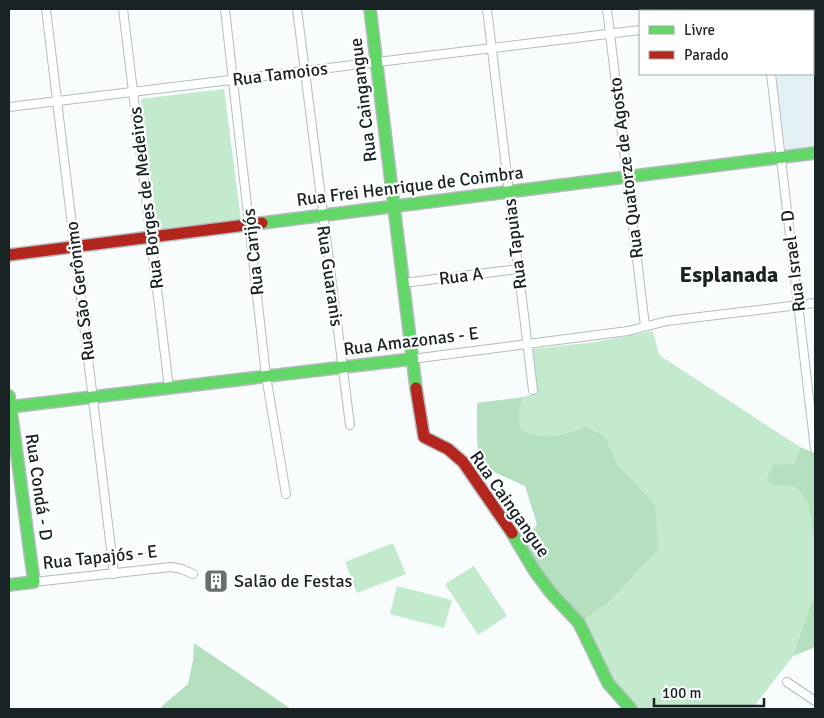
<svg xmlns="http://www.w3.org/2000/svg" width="824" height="718" font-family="Signika,sans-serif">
  <rect width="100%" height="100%" fill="#f8fcfd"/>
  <polygon fill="#e3f1f5" points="815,70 815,149 786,153 775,76 813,74 813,71"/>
  <g fill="#c3eacc">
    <polygon points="224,89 241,220 157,230 141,99"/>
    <path d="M 653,331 L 659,355 L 800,447 L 794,464 L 773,485 L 796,487 L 808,503 L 815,546 L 815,596 L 810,606 L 793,656 L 752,709 L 631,709 L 608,683 L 579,623 L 608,603 L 632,576 L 655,504 L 617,464 L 605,436 L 586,427 C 565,434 541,443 521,429 L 519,414 L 523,397 L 536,393 L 533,349 L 596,342 Z"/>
    <polygon points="393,543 406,574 357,593 345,562"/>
    <polygon points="474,566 507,616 478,635 445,584"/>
    <polygon points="397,586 452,600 444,628 390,614"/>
  </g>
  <g fill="#b4e0bf">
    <path d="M 523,397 L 519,414 L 521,429 C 541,443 565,434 586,427 L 605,436 L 617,464 L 655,504 L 658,549 L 608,603 L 579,623 L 521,546 L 537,524 L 525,486 L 479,465 L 477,438 L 477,403 Z"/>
    <polygon points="800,447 815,453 815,546 808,503 796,487 773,485 767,479 773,465 794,464"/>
    <polygon points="815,596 815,644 813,648 793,656 810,606"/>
    <polygon points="194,643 291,709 161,709 162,706 188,684 193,660"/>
  </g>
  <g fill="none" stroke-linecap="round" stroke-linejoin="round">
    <g stroke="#b5bcbe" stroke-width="10">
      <g id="street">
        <polyline points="46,9 114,574"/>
        <polyline points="123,9 169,388"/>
        <polyline points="225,9 266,376 286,494"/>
        <polyline points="297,9 350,425"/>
        <polyline points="487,9 533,390"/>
        <polyline points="607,9 645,326"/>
        <polyline points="764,9 764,11"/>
        <polyline points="812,11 815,11"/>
        <polyline points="771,74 815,449"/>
        <polyline points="9,107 640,30"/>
        <polyline points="403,283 518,269"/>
        <polyline points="412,359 628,331 667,321 815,303"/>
        <polyline points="34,582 171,567 182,569 193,574"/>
        <polyline points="787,682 815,701"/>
      </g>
    </g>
    <g stroke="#b5bcbe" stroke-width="14">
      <g id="fast">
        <polyline points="370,9 416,388"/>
        <polyline points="262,223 815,153"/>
        <polyline points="9,396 34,582 9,585"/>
        <polyline points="9,407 412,359"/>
        <polyline points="512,533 534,570 551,593 579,623 608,683 631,709"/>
      </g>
    </g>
    <g stroke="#b5bcbe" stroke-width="14">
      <g id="jam">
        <polyline points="9,255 262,223"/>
        <polyline points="416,388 424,437 448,449 463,462 512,533"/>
      </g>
    </g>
    <use href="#street" stroke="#feffff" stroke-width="8"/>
    <use href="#fast" stroke="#63d668" stroke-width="11"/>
    <use href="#jam" stroke="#b3261e" stroke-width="11"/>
  </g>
  <defs>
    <g id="building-square" transform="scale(1.25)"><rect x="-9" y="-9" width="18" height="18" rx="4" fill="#676f71" stroke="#fff"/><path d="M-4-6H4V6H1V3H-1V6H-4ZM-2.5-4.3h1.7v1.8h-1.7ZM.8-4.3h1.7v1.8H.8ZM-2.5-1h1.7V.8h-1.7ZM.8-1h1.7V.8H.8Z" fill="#fff"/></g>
  </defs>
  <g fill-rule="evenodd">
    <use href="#building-square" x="216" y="581"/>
  </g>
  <g text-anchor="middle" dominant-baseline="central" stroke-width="4.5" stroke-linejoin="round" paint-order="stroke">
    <g font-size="18" fill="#192326" stroke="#fff">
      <text transform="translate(280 74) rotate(-7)">Rua Tamoios</text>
      <text transform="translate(363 100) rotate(-97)">Rua Caingangue</text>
      <text transform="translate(626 168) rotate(-97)">Rua Quatorze de Agosto</text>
      <text transform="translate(410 186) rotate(-7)">Rua Frei Henrique de Coimbra</text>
      <text transform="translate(146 198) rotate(-97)">Rua Borges de Medeiros</text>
      <text transform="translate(515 244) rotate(-97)">Rua Tapuias</text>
      <text transform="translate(253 252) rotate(-96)">Rua Carijós</text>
      <text transform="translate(793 261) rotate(-97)">Rua Israel - D</text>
      <text transform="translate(330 276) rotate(82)">Rua Guaranis</text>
      <text transform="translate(461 276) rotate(-7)">Rua A</text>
      <text transform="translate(80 291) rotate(-97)">Rua São Gerônimo</text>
      <text transform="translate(411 341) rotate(-7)">Rua Amazonas - E</text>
      <text transform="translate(39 487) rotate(82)">Rua Condá - D</text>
      <text transform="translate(510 504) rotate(55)">Rua Caingangue</text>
      <text transform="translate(100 557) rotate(-6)">Rua Tapajós - E</text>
    </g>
    <g font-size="18" fill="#192326" stroke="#fff" text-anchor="start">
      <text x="234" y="581">Salão de Festas</text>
    </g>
    <g font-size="22" font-weight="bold" fill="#192326" stroke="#fff">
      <text x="729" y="274">Esplanada</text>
    </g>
  </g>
  <rect width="824" height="718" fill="none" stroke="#192326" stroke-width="20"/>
  <rect x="639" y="10" width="175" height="65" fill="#ffffff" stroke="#a3a7a8"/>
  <rect x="649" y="26" width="25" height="8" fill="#63d668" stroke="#a3a7a8"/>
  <text x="684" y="35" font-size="15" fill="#192326">Livre</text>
  <rect x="649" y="51" width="25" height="8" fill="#b3261e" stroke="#a3a7a8"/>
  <text x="684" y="60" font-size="15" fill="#192326">Parado</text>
  <path d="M654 698v8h110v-8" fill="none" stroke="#192326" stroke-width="2.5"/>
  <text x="662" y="698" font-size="15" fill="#192326" stroke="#ffffff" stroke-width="4" paint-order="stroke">100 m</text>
</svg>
